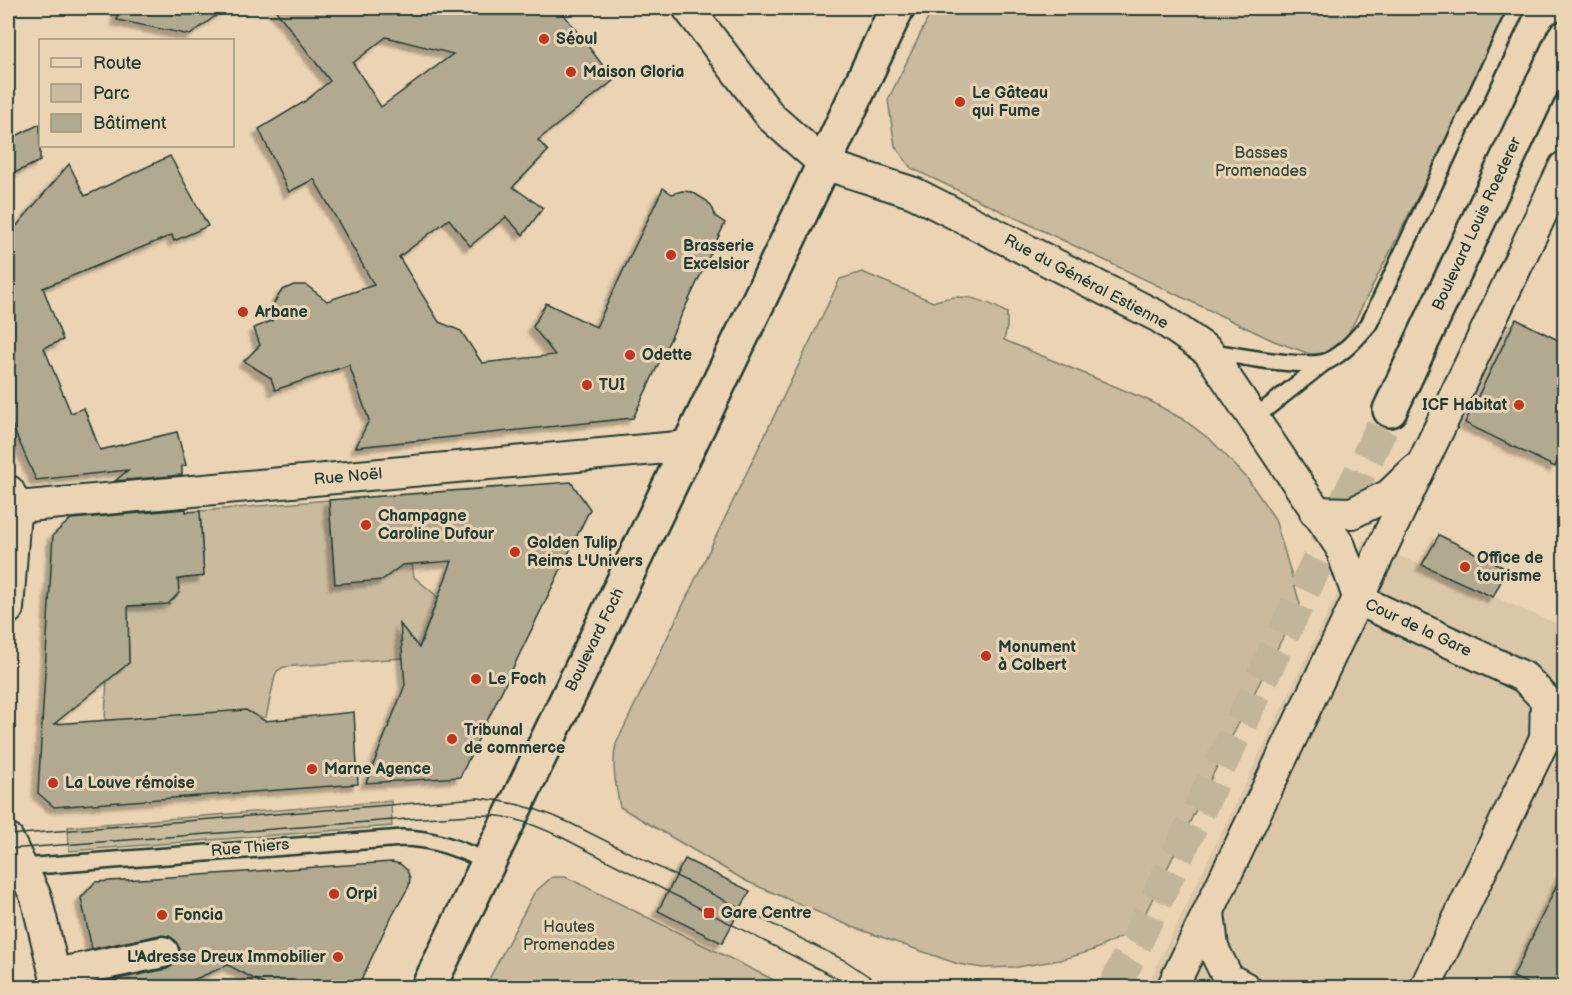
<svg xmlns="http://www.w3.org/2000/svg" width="1572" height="995" font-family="'Balsamiq Sans',sans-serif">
  <defs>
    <filter id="shadow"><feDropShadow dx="-5.5" dy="5.5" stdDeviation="1.5" flood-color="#0004"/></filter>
  </defs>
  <rect width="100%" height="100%" fill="#ebd4b3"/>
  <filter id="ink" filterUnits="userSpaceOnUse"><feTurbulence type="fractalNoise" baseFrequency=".0167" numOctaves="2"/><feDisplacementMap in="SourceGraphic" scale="12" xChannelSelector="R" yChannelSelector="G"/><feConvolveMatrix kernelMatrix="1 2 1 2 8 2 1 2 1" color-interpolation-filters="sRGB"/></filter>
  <g filter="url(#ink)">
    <polygon fill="#dac7a8" points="1363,540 1564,627 1564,987 1146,988"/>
    <g fill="#cabb9e" stroke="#747c69" stroke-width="1.5">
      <polygon points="933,8 1514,8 1344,342 1327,353 1310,354 1274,341 911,168 895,146 888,100"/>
      <path d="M 862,272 L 933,302 C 962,292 982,298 1007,313 L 1007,327 L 1004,340 L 1150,401 L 1184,420 L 1212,441 L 1247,478 L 1275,519 L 1300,604 L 1225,750 L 1144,916 L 1125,935 L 1094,950 L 1060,960 L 1017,967 L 983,968 L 958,964 L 850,926 L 746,881 L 620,807 C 616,786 611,765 616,744 L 840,279 Z"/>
      <polygon points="329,500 334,571 412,564 414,577 438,597 416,657 284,667 277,671 275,676 266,717 105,721 107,674 115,675 129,663 127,592 132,606 168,604 179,593 178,579 204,576 200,511"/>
      <polygon points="391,801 392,826 69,851 68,827"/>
      <polygon points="552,877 566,877 788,987 485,987 534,893"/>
    </g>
    <g fill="#b2aa90" stroke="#1f3d34" stroke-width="1.5" fill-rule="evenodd" filter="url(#shadow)">
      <polygon points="118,8 226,8 190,35 117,20"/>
      <path d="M 274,8 L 559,8 L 614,80 L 538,140 L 548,151 L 513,187 L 543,208 L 523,235 L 506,217 L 470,246 L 449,219 L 399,257 L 439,322 L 461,331 L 482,363 L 555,355 L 533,327 L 546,303 L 596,327 L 663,188 L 672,194 L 682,191 L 692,192 L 707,201 L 713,209 L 715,216 L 725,223 L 633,418 L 356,447 L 369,420 L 349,365 L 275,390 L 271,378 L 244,361 L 260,345 L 254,328 L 272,321 L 272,306 L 282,290 L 294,285 L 306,285 L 327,301 L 374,285 L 314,179 L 289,192 L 259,129 L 304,102 L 330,81 ZM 386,37 L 453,54 L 381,107 L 353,63 Z"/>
      <polygon points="40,124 40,161 8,176 8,140"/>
      <polygon points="170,156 208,226 174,241 172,235 43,288 63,340 44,348 71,413 84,408 100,450 177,432 186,465 182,466 182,475 115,481 128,470 36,480 8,416 8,236 69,164 85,196"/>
      <polygon points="1516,319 1564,343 1564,447 1555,467 1465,423"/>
      <polygon points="571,482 590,509 460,777 366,783 405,685 400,624 419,648 452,561 402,565 382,580 335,584 329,500"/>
      <polygon points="186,509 186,512 200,511 204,576 178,579 179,593 168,604 128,606 129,663 54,724 246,710 265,721 354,712 358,784 54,807 38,793 53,535 71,519"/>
      <polygon points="1439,535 1507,569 1493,597 1422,565"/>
      <polygon points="685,859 750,891 722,943 658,911"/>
      <polygon points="392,862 400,864 407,870 410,878 409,886 386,927 358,987 269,987 228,965 188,982 188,987 99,987 98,983 167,969 175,964 179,957 180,949 175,940 169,936 160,935 92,949 81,898 95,882"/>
      <polygon points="1564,870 1564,987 1536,987 1513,977"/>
    </g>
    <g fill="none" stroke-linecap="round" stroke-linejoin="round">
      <polyline stroke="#c2b69a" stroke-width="33" stroke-dasharray="33 16" stroke-linecap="butt" points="1114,988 1390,410"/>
      <g stroke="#1f3d34" stroke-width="20">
        <g id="lane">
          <path d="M 1209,351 C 1233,355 1309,370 1328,361 C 1345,352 1357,338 1369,324 L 1517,8"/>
          <polyline points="1253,419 1325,362"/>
          <path d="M 22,867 L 403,838 C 433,838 461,850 489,862"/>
        </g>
      </g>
      <g stroke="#1f3d34" stroke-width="34">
        <g id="street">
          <polyline points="688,8 771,117 824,164 914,193 1159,317 1208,351 1340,546 1359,600"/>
          <polyline points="8,507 17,507 688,446"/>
          <polyline points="1315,512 1352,513 1389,495 1415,470"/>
          <polyline points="1359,600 1524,677 1546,700 1545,738 1425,988"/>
          <polyline points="8,609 14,524 17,507 9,491"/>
          <polyline points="8,839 36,897 58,988"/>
          <polyline points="1209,912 1213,948 1228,978 1246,988"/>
          <polyline points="55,974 163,952"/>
          <polyline points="1172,988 1564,167"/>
        </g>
      </g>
      <g stroke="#1f3d34" stroke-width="38">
        <g id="secondary">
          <polyline points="1390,410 1564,38"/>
          <polyline points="428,988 798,219 897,8"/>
        </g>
      </g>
      <use href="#lane" stroke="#ebd4b3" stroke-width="15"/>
      <use href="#street" stroke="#ebd4b3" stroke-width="30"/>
      <use href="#secondary" stroke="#ebd4b3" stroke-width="33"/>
      <g stroke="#1f3d34" stroke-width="1.5">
        <path d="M 8,835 L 478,798 C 511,801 540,809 570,823 L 846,961 L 886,988"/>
        <path d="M 8,849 L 421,818 C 450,817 482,812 510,818 C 528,822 546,830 563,838 L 856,988"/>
      </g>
    </g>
  </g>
  <g fill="#c8321e" stroke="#ebd4b3" stroke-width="2">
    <circle cx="544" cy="39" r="6"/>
    <circle cx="571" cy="72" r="6"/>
    <circle cx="960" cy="102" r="6"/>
    <circle cx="671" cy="255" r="6"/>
    <circle cx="243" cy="312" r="6"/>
    <circle cx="630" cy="355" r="6"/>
    <circle cx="587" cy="385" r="6"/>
    <circle cx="1519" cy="405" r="6"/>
    <circle cx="366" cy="525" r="6"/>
    <circle cx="515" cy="552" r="6"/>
    <circle cx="1465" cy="567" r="6"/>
    <circle cx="986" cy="656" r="6"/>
    <circle cx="476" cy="679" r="6"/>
    <circle cx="452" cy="739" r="6"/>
    <circle cx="312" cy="769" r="6"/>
    <circle cx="53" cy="783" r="6"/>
    <circle cx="334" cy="894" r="6"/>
    <rect x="703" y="907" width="12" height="12" rx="3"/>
    <circle cx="162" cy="915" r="6"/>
    <circle cx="338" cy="957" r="6"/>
  </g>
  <g text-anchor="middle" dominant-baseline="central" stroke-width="6" stroke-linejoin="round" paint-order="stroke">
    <g font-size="16" font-weight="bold" fill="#1f3d34" stroke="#ebd4b3" text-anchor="start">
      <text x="556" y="39">Séoul</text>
      <text x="583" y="72">Maison Gloria</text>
      <text x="972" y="93">Le Gâteau<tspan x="972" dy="18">qui Fume</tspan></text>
      <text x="683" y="246">Brasserie<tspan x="683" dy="18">Excelsior</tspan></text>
      <text x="255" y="312">Arbane</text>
      <text x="642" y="355">Odette</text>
      <text x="599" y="385">TUI</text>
      <text x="1507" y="405" text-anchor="end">ICF Habitat</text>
      <text x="378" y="516">Champagne<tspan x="378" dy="18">Caroline Dufour</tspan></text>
      <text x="527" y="543">Golden Tulip<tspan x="527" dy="18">Reims L'Univers</tspan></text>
      <text x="1477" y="558">Office de<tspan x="1477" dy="18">tourisme</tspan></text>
      <text x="998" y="647">Monument<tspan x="998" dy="18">à Colbert</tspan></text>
      <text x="488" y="679">Le Foch</text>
      <text x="464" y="730">Tribunal<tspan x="464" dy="18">de commerce</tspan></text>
      <text x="324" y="769">Marne Agence</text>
      <text x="65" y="783">La Louve rémoise</text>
      <text x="346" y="894">Orpi</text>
      <text x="721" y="913">Gare Centre</text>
      <text x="174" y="915">Foncia</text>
      <text x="326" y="957" text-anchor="end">L'Adresse Dreux Immobilier</text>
    </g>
    <g font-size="16" fill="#304a3f" stroke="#ebd4b3">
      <text x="1261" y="153">Basses<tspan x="1261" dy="18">Promenades</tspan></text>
      <text x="569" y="927">Hautes<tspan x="569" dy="18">Promenades</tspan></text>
    </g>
    <g font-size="16" fill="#1f3d34" stroke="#ebd4b3">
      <text transform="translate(1477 224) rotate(-65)">Boulevard Louis Roederer</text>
      <text transform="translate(1086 282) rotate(28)">Rue du Général Estienne</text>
      <text transform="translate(348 477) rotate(-5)">Rue Noël</text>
      <text transform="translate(1418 628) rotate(25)">Cour de la Gare</text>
      <text transform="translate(595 640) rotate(-64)">Boulevard Foch</text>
      <text transform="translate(250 848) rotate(-5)">Rue Thiers</text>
    </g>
  </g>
  <rect width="1572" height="995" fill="none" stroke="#ebd4b3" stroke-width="30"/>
  <rect x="15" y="15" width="1542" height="965" fill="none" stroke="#1f3d34" stroke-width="2" filter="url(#ink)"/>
  <rect x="39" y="39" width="195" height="108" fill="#ebd4b3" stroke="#999880" stroke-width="1.5"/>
  <rect x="51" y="58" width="30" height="9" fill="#ebd4b3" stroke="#999880" stroke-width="1.5"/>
  <text x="93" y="69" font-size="18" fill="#1f3d34">Route</text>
  <rect x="51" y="84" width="30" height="18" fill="#cabb9e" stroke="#999880" stroke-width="1.5"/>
  <text x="93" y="99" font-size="18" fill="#1f3d34">Parc</text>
  <rect x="51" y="114" width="30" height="18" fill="#b2aa90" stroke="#999880" stroke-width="1.5"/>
  <text x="93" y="129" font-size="18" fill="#1f3d34">Bâtiment</text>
</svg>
